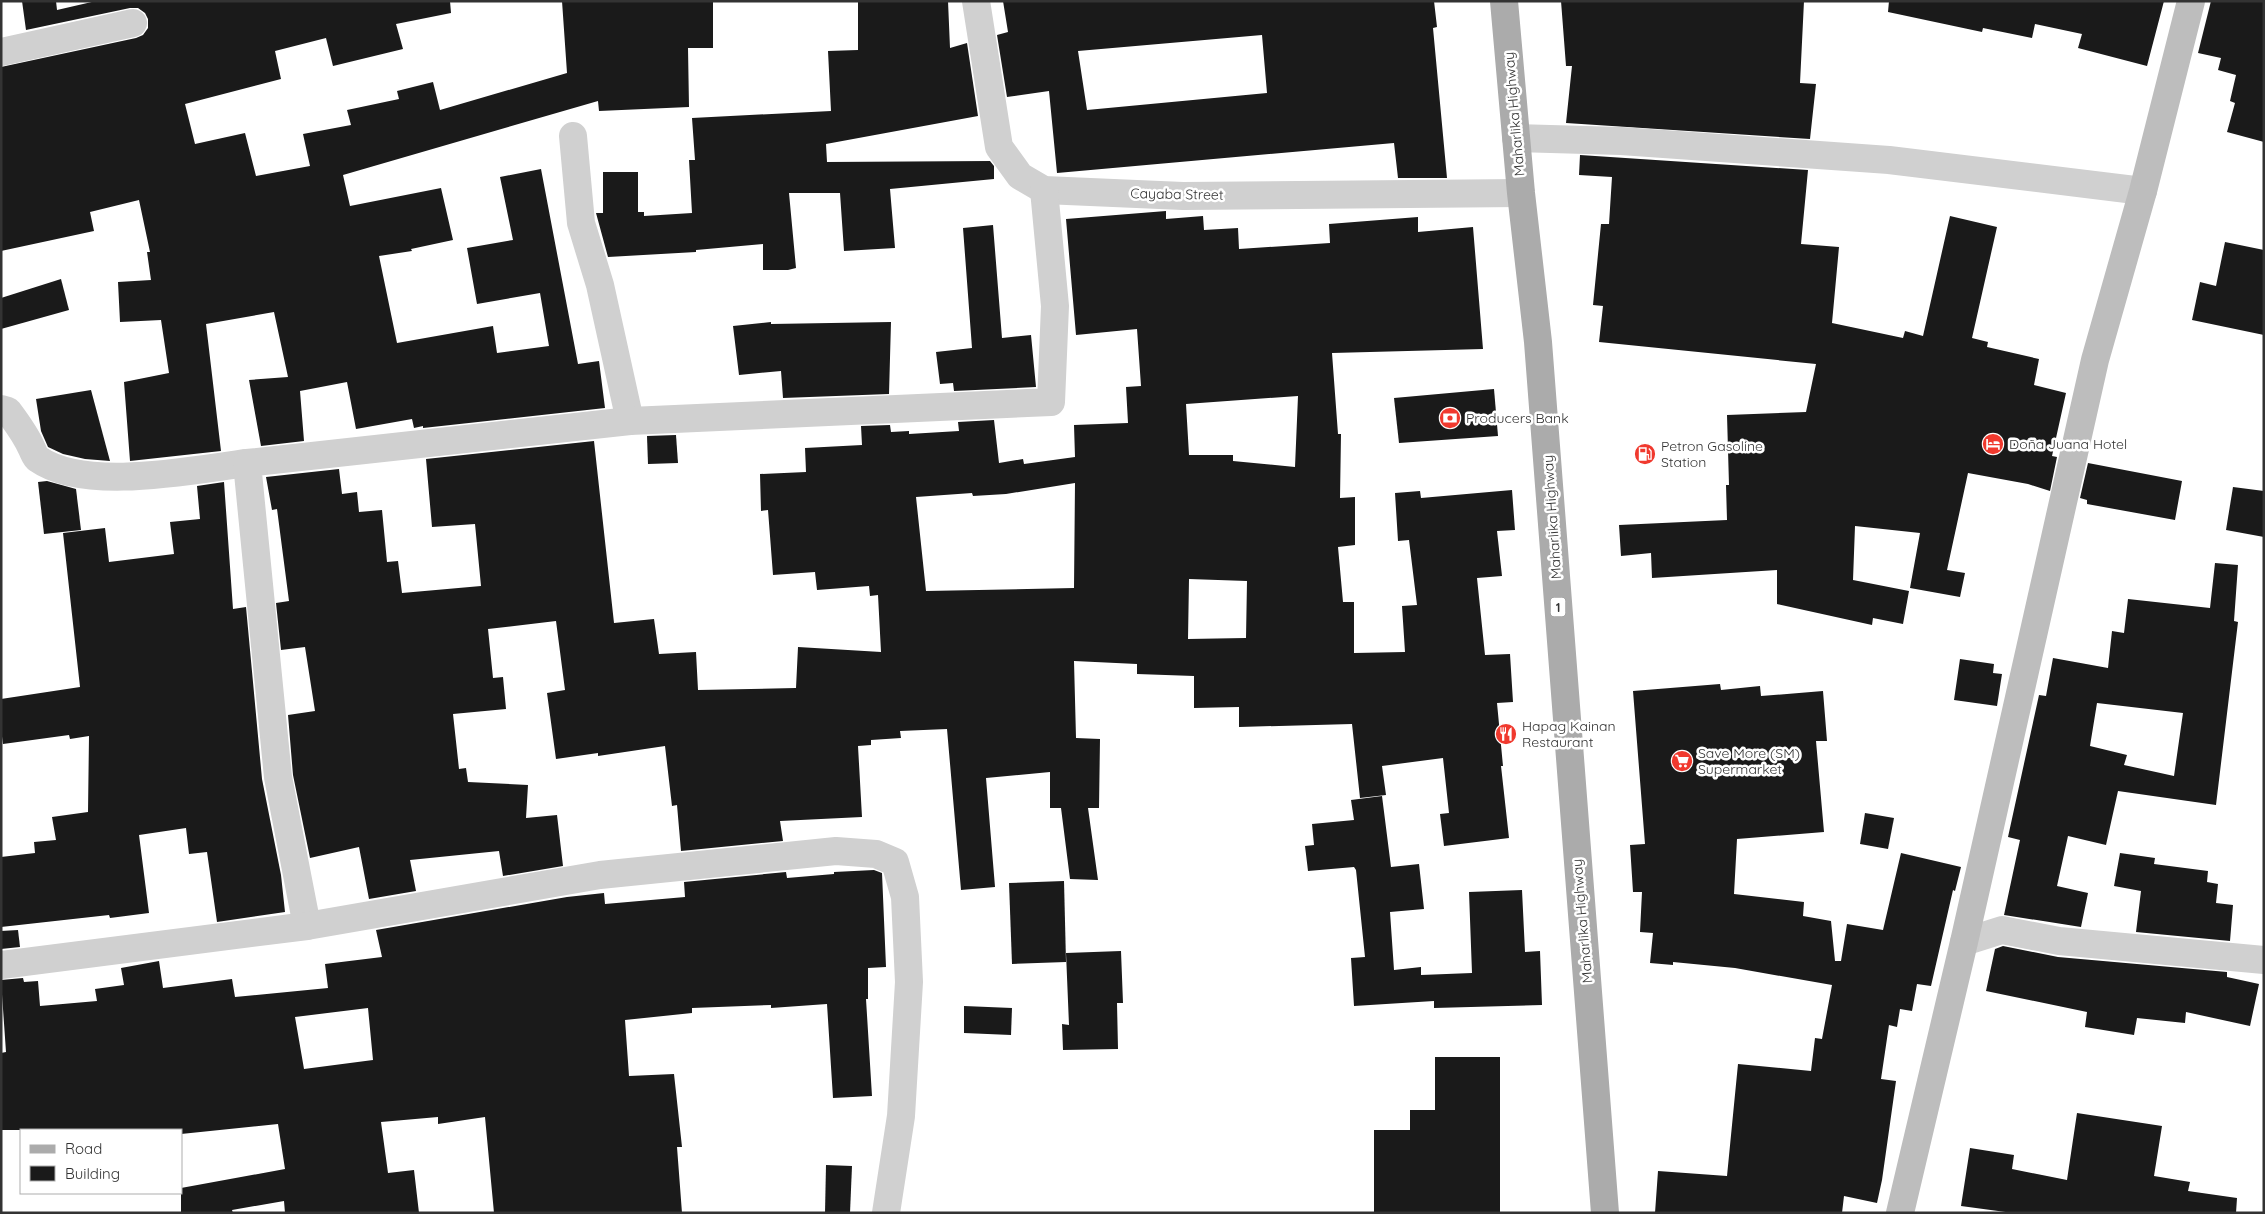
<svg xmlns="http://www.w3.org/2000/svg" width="2265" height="1214" font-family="Quicksand,sans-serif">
  <rect width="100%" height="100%" fill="#fff"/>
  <g fill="#1a1a1a" fill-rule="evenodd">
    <polygon points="22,1 56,1 57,10 96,1 450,1 451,13 396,24 403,49 333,66 326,38 275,51 281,79 185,104 195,144 245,133 256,176 310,166 303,134 351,125 347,110 399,99 397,91 433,82 440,110 567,73 562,1 713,1 713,48 688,48 689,107 599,111 598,101 343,175 350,206 441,188 453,240 411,249 412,251 379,256 397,343 493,326 497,353 549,346 540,293 477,304 467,248 513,240 500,177 541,169 578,364 599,361 605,408 423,428 423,426 414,428 412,419 356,429 347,382 300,391 304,441 261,446 249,380 288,377 274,312 206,324 221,451 130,461 124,382 169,373 161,320 120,322 118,282 151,280 147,252 150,252 139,200 90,212 94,231 1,251 1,67 136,38 143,35 148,28 148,19 145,13 138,8 130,8 26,30"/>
    <polygon points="858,1 948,1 950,48 967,43 978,116 826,144 827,162 990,161 994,166 994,179 890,189 895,248 844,251 840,193 789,193 796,268 788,270 763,270 763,244 696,250 696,252 608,257 596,213 603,213 603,172 638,172 638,212 644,212 644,216 692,213 689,160 695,160 692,118 831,111 828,51 858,50"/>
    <path d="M 1003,1 L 1434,1 L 1437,27 L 1433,28 L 1447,178 L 1398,178 L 1394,143 L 1057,173 L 1049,91 L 1007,97 L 997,35 L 1008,32 ZM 1262,35 L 1267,93 L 1087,110 L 1078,51 Z"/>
    <polygon points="1561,1 1804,1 1800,83 1816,84 1810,139 1566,123 1572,66 1566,66"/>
    <polygon points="1889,1 2164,1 2147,66 2078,48 2082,34 2035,24 2032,38 1983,28 1982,32 1888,12"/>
    <polygon points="2211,1 2264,1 2264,142 2227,132 2235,103 2230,101 2236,75 2218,70 2221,58 2198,53"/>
    <polygon points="1580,155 1808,170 1801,244 1839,247 1832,323 1903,338 1905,331 1923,336 1950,216 1997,227 1972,338 1988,342 1987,347 2039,359 2034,385 2066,393 2052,456 2057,457 2050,491 2028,484 1968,473 1947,570 1965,573 1960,597 1910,588 1920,533 1855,526 1853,580 1909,591 1903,624 1873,618 1872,625 1777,604 1777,570 1652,578 1651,553 1621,556 1619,525 1727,520 1726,485 1729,485 1727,415 1806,412 1816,364 1599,342 1603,306 1593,305 1601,224 1609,224 1612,177 1579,175"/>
    <path d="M 1166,211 L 1166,219 L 1203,216 L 1204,230 L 1238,228 L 1239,249 L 1330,243 L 1329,224 L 1418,217 L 1418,232 L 1473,227 L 1483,349 L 1332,353 L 1338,434 L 1341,434 L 1340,498 L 1355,497 L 1355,545 L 1338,547 L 1343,602 L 1354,602 L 1354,653 L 1405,652 L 1402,606 L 1417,605 L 1409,540 L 1398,541 L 1395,493 L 1420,491 L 1421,498 L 1512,490 L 1515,530 L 1497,531 L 1502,576 L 1477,578 L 1485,655 L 1510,654 L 1513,702 L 1497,703 L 1503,766 L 1501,766 L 1509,838 L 1444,846 L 1440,814 L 1449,813 L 1443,758 L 1382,766 L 1386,795 L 1360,798 L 1352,724 L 1239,727 L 1239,707 L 1194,708 L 1194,676 L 1137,674 L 1137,664 L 1074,661 L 1076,738 L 1100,739 L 1099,808 L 1088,808 L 1098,880 L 1070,879 L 1061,808 L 1050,808 L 1050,772 L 986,778 L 995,887 L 961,890 L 947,729 L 900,731 L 901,738 L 871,740 L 871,745 L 858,746 L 862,817 L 780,821 L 783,841 L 681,851 L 677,805 L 672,806 L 665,746 L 598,756 L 598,753 L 556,759 L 547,693 L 565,690 L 556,621 L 488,629 L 493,678 L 503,677 L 506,709 L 453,714 L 459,769 L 466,768 L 468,782 L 528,785 L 526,818 L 557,815 L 563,866 L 503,876 L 499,851 L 410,860 L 416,891 L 369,899 L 359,847 L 310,858 L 293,775 L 288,715 L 315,711 L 305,647 L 281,650 L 276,603 L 289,601 L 277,509 L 272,510 L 266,477 L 339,469 L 342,494 L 357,492 L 359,512 L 382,510 L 387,562 L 398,561 L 402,593 L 481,586 L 475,524 L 432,527 L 426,459 L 594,441 L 614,623 L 654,619 L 659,654 L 696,652 L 698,690 L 796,688 L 798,647 L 881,652 L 878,595 L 870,596 L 869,586 L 817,590 L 815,572 L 773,575 L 768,510 L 761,511 L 760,474 L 806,472 L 805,448 L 862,445 L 861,426 L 890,425 L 891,432 L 909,431 L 909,434 L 959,431 L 958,422 L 994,420 L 999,463 L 1023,459 L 1024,464 L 1075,457 L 1074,425 L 1128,423 L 1126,387 L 1141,386 L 1137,329 L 1076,335 L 1066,219 ZM 1298,396 L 1295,467 L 1233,461 L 1233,455 L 1189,455 L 1186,404 ZM 1075,483 L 1074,588 L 926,591 L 916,497 L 972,493 L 973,496 L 1006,494 ZM 1189,579 L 1247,581 L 1246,638 L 1188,639 Z"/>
    <polygon points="993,225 1002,338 1031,335 1036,387 954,391 953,383 940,384 936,352 972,348 963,228"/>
    <polygon points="2225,242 2264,250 2264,335 2192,320 2200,282 2216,286"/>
    <polygon points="61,279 69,310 1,329 1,298"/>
    <polygon points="771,322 771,324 891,322 889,394 783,398 781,371 739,375 733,326"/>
    <polygon points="1494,389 1498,436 1399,443 1394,398"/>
    <polygon points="91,390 110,461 85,459 63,454 48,447 41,431 36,399"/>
    <polygon points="676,435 678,463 648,464 647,436"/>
    <polygon points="2088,463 2182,481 2175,520 2087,504 2087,500 2080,498"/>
    <polygon points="47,481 76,489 81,530 44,534 38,482"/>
    <polygon points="224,482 233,609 246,607 262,779 281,875 285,912 217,922 207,852 189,854 186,828 139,835 149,913 110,918 109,915 1,927 1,857 35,853 34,842 56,840 52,817 88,812 89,736 70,739 69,735 3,744 1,729 1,699 80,687 63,533 105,528 109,562 174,554 170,522 200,519 197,486"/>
    <polygon points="2233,487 2264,491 2264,537 2226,530"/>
    <path d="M 2215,563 L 2238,565 L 2234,621 L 2238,622 L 2216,805 L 2118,791 L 2106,845 L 2068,836 L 2057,886 L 2088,893 L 2081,927 L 2004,915 L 2020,840 L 2008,837 L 2039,695 L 2046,696 L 2053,658 L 2108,668 L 2112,631 L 2124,633 L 2128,599 L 2210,608 ZM 2097,703 L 2183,713 L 2174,776 L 2124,765 L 2127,755 L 2090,746 Z"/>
    <polygon points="1960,659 1994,664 1993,673 2002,674 1997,706 1954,700"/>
    <polygon points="1720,684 1721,690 1760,686 1761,696 1823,691 1827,741 1816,741 1824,832 1737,839 1734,894 1804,902 1803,916 1831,921 1835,961 1841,961 1847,924 1883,930 1901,853 1961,867 1955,891 1953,890 1931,986 1917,984 1912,1011 1900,1009 1897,1027 1889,1025 1881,1079 1896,1081 1882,1180 1877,1203 1844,1196 1842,1213 1655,1213 1658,1171 1727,1176 1738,1064 1811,1071 1815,1038 1822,1039 1832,985 1735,968 1673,962 1673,965 1650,963 1653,933 1640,932 1642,892 1633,892 1630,845 1645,844 1633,691"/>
    <polygon points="1382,796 1391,867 1419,864 1424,909 1390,912 1394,970 1421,967 1421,975 1472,973 1469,892 1522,890 1525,952 1540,951 1542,1005 1434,1008 1434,1001 1354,1006 1351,958 1365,957 1356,870 1354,867 1308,871 1305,846 1314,845 1312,824 1354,820 1351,800"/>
    <polygon points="1865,813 1894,818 1888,849 1860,844"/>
    <polygon points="2120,853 2155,858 2154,864 2208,871 2207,882 2218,884 2216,903 2233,905 2230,941 2136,932 2141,891 2114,886"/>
    <path d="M 874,870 L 882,873 L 886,967 L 868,968 L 868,999 L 866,999 L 872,1096 L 833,1098 L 827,1004 L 771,1008 L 771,1005 L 692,1008 L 692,1013 L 625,1020 L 629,1076 L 674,1074 L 682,1147 L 677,1147 L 682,1213 L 494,1213 L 485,1117 L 438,1124 L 438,1117 L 381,1122 L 388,1173 L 414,1170 L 419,1213 L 285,1213 L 284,1201 L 232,1210 L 233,1213 L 181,1213 L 181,1188 L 285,1169 L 278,1124 L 181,1134 L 181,1130 L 1,1130 L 1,1053 L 6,1052 L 1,980 L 23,978 L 24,982 L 38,981 L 40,1006 L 97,1001 L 95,989 L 124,985 L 121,968 L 159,961 L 163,988 L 232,979 L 235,997 L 328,988 L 325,964 L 382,957 L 376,930 L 567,897 L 604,893 L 605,904 L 685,897 L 684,882 L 786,872 L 787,878 L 834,874 L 834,872 ZM 368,1008 L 373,1060 L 304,1069 L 295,1017 Z"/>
    <polygon points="1064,881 1066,962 1012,964 1009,883"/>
    <polygon points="18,930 20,947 1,949 1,931"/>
    <polygon points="2003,946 2058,957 2227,972 2227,977 2259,984 2250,1026 2186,1012 2185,1023 2137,1018 2134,1035 2085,1027 2087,1012 1986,991 1995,949"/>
    <polygon points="1121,951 1123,1003 1117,1003 1118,1049 1063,1050 1062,1024 1069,1025 1066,953"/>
    <polygon points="964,1006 1012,1008 1011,1035 964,1033"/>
    <polygon points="1435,1057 1500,1057 1500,1213 1374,1213 1374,1130 1410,1130 1410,1110 1435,1110"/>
    <polygon points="2077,1113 2162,1126 2154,1176 2190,1182 2188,1191 2237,1198 2236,1213 2013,1213 1961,1206 1970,1148 2014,1155 2012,1169 2067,1180"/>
    <polygon points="826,1165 852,1166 850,1213 825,1213"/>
  </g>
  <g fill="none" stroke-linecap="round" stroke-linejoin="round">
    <g stroke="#d0d0d0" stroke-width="28">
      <polyline points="976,1 999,147 1020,176 1044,190 1183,196 1521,193"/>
      <polyline points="1,52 133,23"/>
      <polyline points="573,136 581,223 600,285 630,421"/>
      <polyline points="1516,138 1621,141 1889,160 2143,191"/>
      <path d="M 1,409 L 8,411 C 17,423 26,435 32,449 C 34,453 35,457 38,459 C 85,492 192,470 247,463"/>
      <polyline points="307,926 278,777 247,463 630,421 1051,402 1055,306 1044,190"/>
      <polyline points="1964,942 2002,930 2059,941 2264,960"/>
      <polyline points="1,965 307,926 600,875 836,851 876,854 895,862 905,897 909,982 901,1116 886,1213"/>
    </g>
    <polyline stroke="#bdbdbd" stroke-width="28" points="1900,1213 1964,942 2095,360 2143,191 2191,1"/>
    <polyline stroke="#ababab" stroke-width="28" points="1504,1 1521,193 1538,342 1605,1213"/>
  </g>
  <defs>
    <g id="bank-disc" transform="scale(1.125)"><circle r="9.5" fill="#f0392e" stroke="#fff"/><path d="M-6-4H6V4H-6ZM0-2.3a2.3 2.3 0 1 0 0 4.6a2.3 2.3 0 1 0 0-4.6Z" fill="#fff"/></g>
    <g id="hotel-disc" transform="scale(1.125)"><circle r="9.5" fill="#f0392e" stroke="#fff"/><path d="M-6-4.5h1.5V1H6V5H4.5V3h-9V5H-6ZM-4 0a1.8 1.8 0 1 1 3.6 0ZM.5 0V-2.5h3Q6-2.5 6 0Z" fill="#fff"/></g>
    <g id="fuel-disc" transform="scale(1.125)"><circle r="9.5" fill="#f0392e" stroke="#fff"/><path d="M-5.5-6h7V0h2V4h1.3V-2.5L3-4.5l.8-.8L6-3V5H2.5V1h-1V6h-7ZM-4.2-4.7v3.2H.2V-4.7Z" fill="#fff"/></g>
    <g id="restaurant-disc" transform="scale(1.125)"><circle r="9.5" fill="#f0392e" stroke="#fff"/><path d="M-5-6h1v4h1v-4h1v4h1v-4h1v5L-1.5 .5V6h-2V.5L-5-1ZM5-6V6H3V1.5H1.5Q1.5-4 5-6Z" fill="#fff"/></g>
    <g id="supermarket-disc" transform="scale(1.125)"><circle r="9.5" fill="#f0392e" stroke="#fff"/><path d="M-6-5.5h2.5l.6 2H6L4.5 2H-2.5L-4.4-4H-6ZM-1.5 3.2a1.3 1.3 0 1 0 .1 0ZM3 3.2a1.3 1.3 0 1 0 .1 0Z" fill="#fff"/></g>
  </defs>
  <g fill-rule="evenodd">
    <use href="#bank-disc" x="1450" y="418"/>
    <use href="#hotel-disc" x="1993" y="444"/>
    <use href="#fuel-disc" x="1645" y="454"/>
    <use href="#restaurant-disc" x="1506" y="734"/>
    <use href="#supermarket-disc" x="1682" y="761"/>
  </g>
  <g text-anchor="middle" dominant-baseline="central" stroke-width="5" stroke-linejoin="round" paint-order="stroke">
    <rect fill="#fff" stroke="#707070" stroke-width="1" x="1550.5" y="597.5" width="15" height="19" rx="4"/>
    <g font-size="12" font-weight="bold" fill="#333">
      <text x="1558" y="607">1</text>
    </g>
    <g font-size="14" fill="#333" stroke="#fff">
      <text transform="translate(1514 114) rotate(-95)">Maharlika Highway</text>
      <text transform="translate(1177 194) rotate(1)">Cayaba Street</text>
      <text transform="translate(1552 517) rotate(-94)">Maharlika Highway</text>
      <text transform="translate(1582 921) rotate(-95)">Maharlika Highway</text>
    </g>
    <g font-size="14" fill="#333" stroke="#fff" text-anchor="start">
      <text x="1466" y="418">Producers Bank</text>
      <text x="2009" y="444">Doña Juana Hotel</text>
      <text x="1661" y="446">Petron Gasoline<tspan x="1661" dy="16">Station</tspan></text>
      <text x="1522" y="726">Hapag Kainan<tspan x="1522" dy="16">Restaurant</tspan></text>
      <text x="1698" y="753">Save More (SM)<tspan x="1698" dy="16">Supermarket</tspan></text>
    </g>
  </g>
  <rect width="2265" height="1214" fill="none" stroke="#333333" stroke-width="5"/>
  <rect x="20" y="1129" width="162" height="65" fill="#ffffff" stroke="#adadad"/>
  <rect x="30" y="1145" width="25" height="8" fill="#ababab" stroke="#adadad"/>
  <text x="65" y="1154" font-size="15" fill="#333333">Road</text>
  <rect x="30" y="1166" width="25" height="15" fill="#1a1a1a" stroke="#adadad"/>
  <text x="65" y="1179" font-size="15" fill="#333333">Building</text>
</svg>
